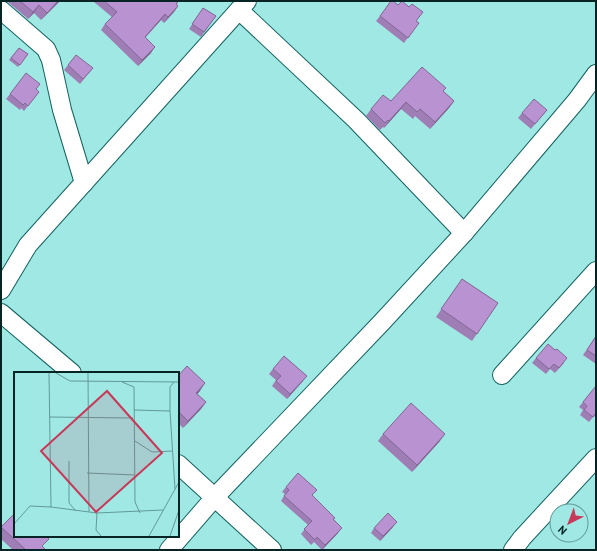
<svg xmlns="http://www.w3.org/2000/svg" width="597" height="551" font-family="'PT Sans',sans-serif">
  <rect width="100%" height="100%" fill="#a0e8e4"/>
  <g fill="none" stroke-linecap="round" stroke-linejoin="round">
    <g stroke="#136260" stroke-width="20">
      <g id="minor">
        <polyline points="1,10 46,49 51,60 62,110 84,183"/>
        <polyline points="239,10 356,120 464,233"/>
        <polyline points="1,290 28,245 247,1"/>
        <polyline points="1,313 72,373"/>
        <polyline points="502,375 596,271"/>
        <polyline points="178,464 272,550"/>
        <polyline points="169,550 215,497 382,322 464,233 577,100 596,74"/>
        <polyline points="513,550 522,538 596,458"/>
      </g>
    </g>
    <use href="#minor" stroke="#fff" stroke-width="18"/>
  </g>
  <g fill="#9f7eb5">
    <polygon points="6,1 60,1 41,20 34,13 28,19 8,2"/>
    <polygon points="95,1 179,1 177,4 178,6 174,12 164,23 161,20 145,38 151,53 138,66 101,30 105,24 112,17 94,2"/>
    <polygon points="203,8 216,16 201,37 189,29"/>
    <polygon points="380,16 416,21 415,28 404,43 376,21"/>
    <polygon points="19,48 28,54 18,67 9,60"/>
    <polygon points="68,65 93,68 80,84 64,70"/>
    <polygon points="36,90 35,97 24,111 21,108 20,110 6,99 10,94"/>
    <polygon points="443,91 454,101 449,108 430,129 415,116 413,119 401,109 384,128 383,127 380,130 366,116 371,109 391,101"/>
    <polygon points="547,110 531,129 518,118 522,113"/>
    <polygon points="462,279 498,303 472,341 436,317"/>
    <polygon points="596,336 596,364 583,355"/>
    <polygon points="536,358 564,363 555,373 550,369 546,374 532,363"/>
    <polygon points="273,369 303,381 287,399 272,386 276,380 269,374"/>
    <polygon points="178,376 200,391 197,394 206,402 201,409 183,428 178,423"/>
    <polygon points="596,387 596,417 594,416 589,422 580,415 583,410 579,407 583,402"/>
    <polygon points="383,434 440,441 412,472 378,441"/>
    <polygon points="286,487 313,496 333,520 338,533 322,550 314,542 311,545 301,534 308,525 281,501 285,494 282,492"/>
    <polygon points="15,513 43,547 46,550 13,550 1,539 1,527"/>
    <polygon points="393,527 380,541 371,533 374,528"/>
  </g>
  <g fill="#826693">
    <polygon points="58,1 60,1 41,20 47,13"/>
    <polygon points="39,5 34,13 28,19 33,12"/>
    <polygon points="178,6 174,12 164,23 168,17"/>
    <polygon points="165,14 161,20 140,43 145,37"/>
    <polygon points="155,47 151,53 138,66 142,60"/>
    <polygon points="454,101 449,108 430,129 435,122"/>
    <polygon points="406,102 401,109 384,128 389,121"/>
    <polygon points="307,376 303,381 287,399 290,394"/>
    <polygon points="205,383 200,391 191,401 196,393"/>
    <polygon points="206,402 201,409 183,428 188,421"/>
    <polygon points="445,434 440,441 412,472 417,465"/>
    <polygon points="397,522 393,527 380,541 383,536"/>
    <polygon points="342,528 338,533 322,550 325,545"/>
  </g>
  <g fill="#b992d2" stroke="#826693">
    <polygon points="20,1 58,1 47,13 39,5 33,12"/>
    <polygon points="104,1 178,1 176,4 178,6 168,17 165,14 145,37 155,47 142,60 105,24 117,12"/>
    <polygon points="391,1 393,1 398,5 402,1 409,7 412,4 423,12 416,21 419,23 408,38 380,16"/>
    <polygon points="203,8 216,16 204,32 192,24"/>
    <polygon points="19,48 28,54 20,65 11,58"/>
    <polygon points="76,55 93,68 83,79 68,65"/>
    <polygon points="422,67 446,88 443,91 454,101 435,122 420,109 417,112 406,102 389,121 388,120 385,123 371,109 383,95 391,101"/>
    <polygon points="26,73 40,84 36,89 39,92 28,106 25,103 23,105 10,94"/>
    <polygon points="534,99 547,110 535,124 522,113"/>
    <polygon points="462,279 498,303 477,334 441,309"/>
    <polygon points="596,336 596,356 587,350"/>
    <polygon points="548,344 555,350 557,349 567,358 559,368 554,364 549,369 536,358"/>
    <polygon points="284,356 307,376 290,394 276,381 281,376 273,369"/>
    <polygon points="187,366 205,383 196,393 206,402 188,421 178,411 178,376"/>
    <polygon points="595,387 596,387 596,413 593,417 584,410 587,406 583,402"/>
    <polygon points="411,403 445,434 417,465 383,434"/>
    <polygon points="298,473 317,490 312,495 335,518 333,519 342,528 325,545 317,537 315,540 304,529 312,521 284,496 289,490 286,487"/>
    <polygon points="15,513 15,536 46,536 49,539 42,546 46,550 26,550 1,527"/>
    <polygon points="388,513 397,522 383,536 374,528"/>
  </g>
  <g transform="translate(14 372)">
    <rect width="165" height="165" fill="#a0e8e4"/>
    <path fill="none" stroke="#629a97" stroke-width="1" d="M 35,1 L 37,135 L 83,141 L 149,138M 42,1 L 56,9 L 165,10M 74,1 L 75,140M 108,10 L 120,15 L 121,130 L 126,141M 160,10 L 156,15 L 156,39 L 161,117M 120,38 L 156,39M 35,45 L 119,46M 121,69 L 138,80 L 159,79M 55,89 L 55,131 L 62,139M 73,101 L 121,103M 83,141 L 82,158 L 87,164M 0,152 L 16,134 L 37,135M 135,164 L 165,110M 156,164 L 165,138"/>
    <path fill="#c83859" fill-opacity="0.15" stroke="#c83859" stroke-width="2" d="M 93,19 L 148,81 L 82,140 L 27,79 Z"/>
    <rect width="165" height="165" fill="none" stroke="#052423" stroke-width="2"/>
  </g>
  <rect width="597" height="551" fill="none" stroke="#052423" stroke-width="4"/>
  <g transform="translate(569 523) rotate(222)"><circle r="19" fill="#a0e8e4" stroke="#629a97"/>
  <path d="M0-3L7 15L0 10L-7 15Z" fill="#c83859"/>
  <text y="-6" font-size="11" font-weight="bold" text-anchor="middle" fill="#052423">N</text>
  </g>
</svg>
